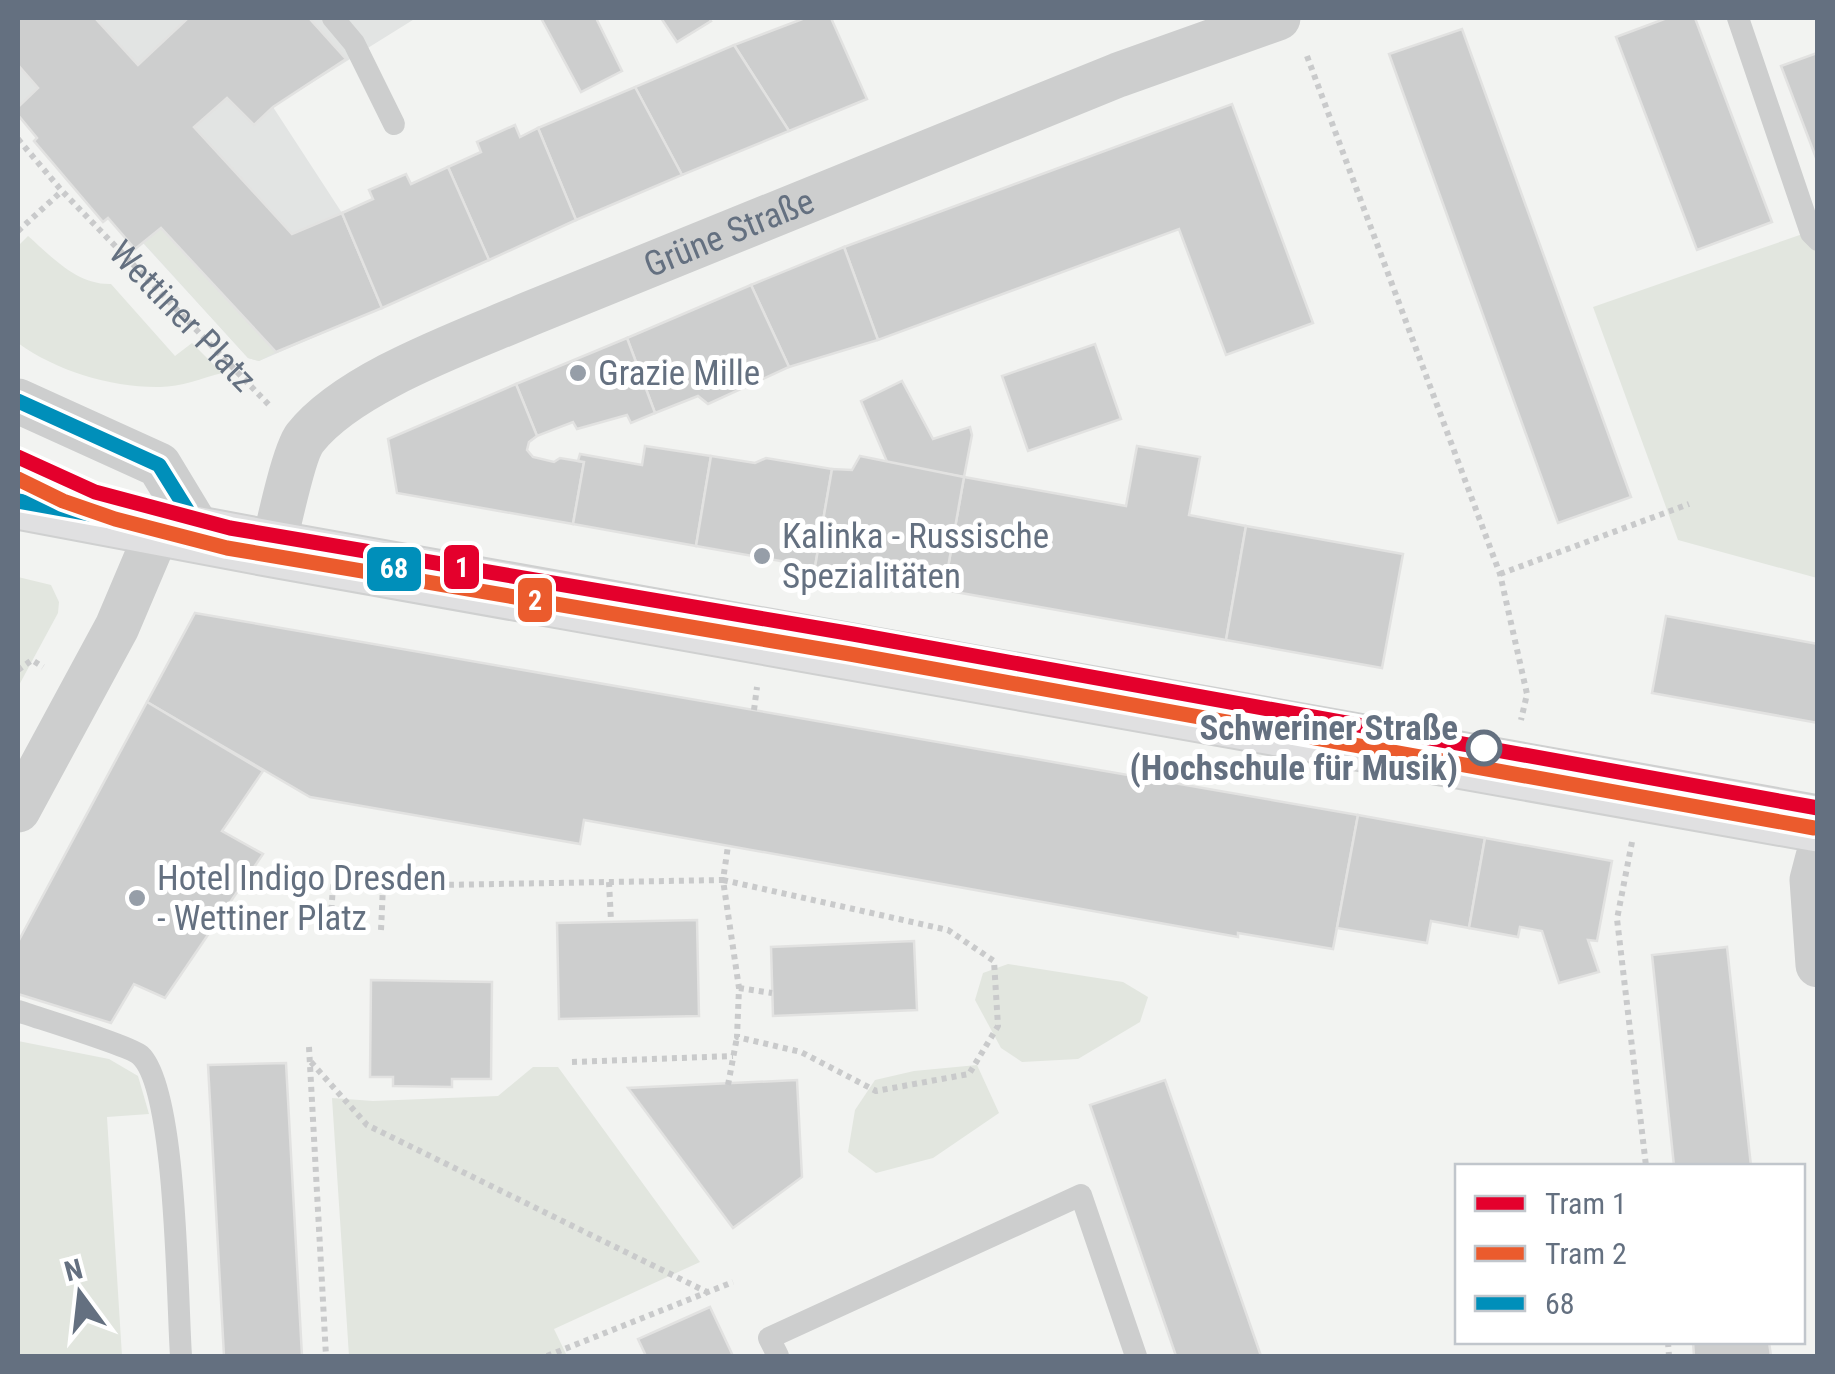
<svg xmlns="http://www.w3.org/2000/svg" width="1835" height="1374" font-family="'Roboto Condensed',sans-serif">
  <rect width="100%" height="100%" fill="#f2f3f1"/>
  <polygon fill="#e2e4e3" points="18,18 416,18 273,107 342,213 382,308 259,361 248,358 143,243 108,218 103,222 34,141 37,137 18,115"/>
  <g fill="#e2e6df">
    <polygon points="161,228 276,352 259,361 248,358 143,242"/>
    <polygon points="1817,229 1817,578 1678,540 1593,307"/>
    <path d="M 28,236 C 52,257 77,285 111,284 L 175,356 L 192,343 L 222,373 C 202,378 181,387 160,387 C 113,388 56,371 18,343 L 18,246 Z"/>
    <polygon points="18,577 51,585 59,602 58,613 18,687"/>
    <polygon points="1008,964 1123,982 1148,997 1140,1022 1078,1059 1022,1062 1001,1048 975,1000 983,973"/>
    <polygon points="18,1041 109,1059 138,1076 149,1114 107,1117 122,1356 18,1356"/>
    <polygon points="977,1065 999,1113 933,1158 876,1173 848,1152 855,1110 875,1080 914,1071"/>
    <polygon points="533,1067 558,1067 700,1262 554,1329 567,1356 349,1356 332,1098 373,1101 498,1096"/>
  </g>
  <g fill="#cdcece" stroke="#e2e2e1" stroke-width="2.5">
    <polygon points="18,18 95,18 138,65 188,18 309,18 346,59 273,107 254,125 227,98 194,127 292,234 342,213 382,308 276,352 161,228 135,249 108,218 103,222 34,141 37,138 18,115 18,107 38,88 18,65"/>
    <polygon points="541,18 596,18 622,71 581,92"/>
    <polygon points="661,18 709,18 711,21 677,42"/>
    <polygon points="805,18 831,18 867,99 789,131 734,45"/>
    <polygon points="1667,18 1695,18 1772,222 1697,250 1616,37"/>
    <polygon points="1462,29 1631,497 1558,523 1389,54"/>
    <polygon points="734,45 789,131 682,175 635,87"/>
    <polygon points="1817,53 1818,53 1818,163 1781,66"/>
    <polygon points="635,87 682,175 576,220 538,128"/>
    <polygon points="1232,104 1313,323 1226,355 1179,229 878,340 844,247"/>
    <polygon points="515,125 520,137 538,128 576,220 489,260 448,167 481,152 477,142"/>
    <polygon points="448,167 489,260 382,308 342,213 373,199 369,190 406,174 411,184"/>
    <polygon points="844,247 878,340 789,367 751,285"/>
    <polygon points="751,285 789,367 708,404 698,396 655,413 627,338"/>
    <polygon points="627,338 655,413 631,423 627,415 577,429 573,422 537,436 516,384"/>
    <polygon points="1095,344 1121,419 1028,451 1002,376"/>
    <polygon points="902,381 933,439 970,427 972,435 964,477 888,464 861,401"/>
    <polygon points="516,384 537,436 529,442 527,450 533,457 554,462 560,458 584,462 573,524 397,493 388,439"/>
    <polygon points="645,446 711,456 696,546 573,524 584,462 578,461 580,454 642,465"/>
    <polygon points="1137,446 1200,457 1189,515 1246,526 1226,640 944,590 964,477 1126,506"/>
    <polygon points="711,456 755,463 766,458 832,469 815,567 696,546"/>
    <polygon points="860,456 964,477 944,590 815,567 832,469 852,470"/>
    <polygon points="1246,526 1403,554 1382,668 1226,640"/>
    <polygon points="195,613 1358,815 1333,949 1238,933 1238,937 584,820 580,844 310,797 147,702"/>
    <polygon points="1666,616 1818,644 1818,723 1652,693"/>
    <polygon points="147,702 263,771 222,831 263,854 165,998 134,984 111,1023 18,994 18,942"/>
    <polygon points="1358,815 1485,838 1469,928 1431,921 1427,943 1337,928"/>
    <polygon points="1485,838 1612,861 1597,941 1588,940 1599,972 1559,983 1542,931 1520,927 1518,937 1469,928"/>
    <polygon points="697,920 699,1016 559,1019 557,923"/>
    <polygon points="914,941 917,1010 773,1016 771,947"/>
    <polygon points="1727,947 1751,1166 1674,1166 1652,955"/>
    <polygon points="371,980 492,982 491,1079 452,1079 452,1087 393,1086 393,1077 370,1077"/>
    <polygon points="286,1063 302,1356 224,1356 208,1065"/>
    <polygon points="797,1080 802,1177 733,1228 628,1088"/>
    <polygon points="1165,1080 1261,1356 1176,1356 1121,1196 1090,1105"/>
    <polygon points="710,1307 733,1356 646,1356 638,1339"/>
    <polygon points="1693,1342 1769,1342 1771,1356 1694,1356"/>
  </g>
  <g fill="none" stroke-linecap="round" stroke-linejoin="round">
    <g stroke="#cfd0d0" stroke-width="59">
      <polyline id="secondary" points="18,501 273,549 1818,824"/>
    </g>
    <g stroke="#c9cacb" stroke-width="6" stroke-dasharray="5 5" stroke-linecap="butt">
      <polyline points="1307,56 1500,574 1527,694 1521,720"/>
      <path id="s1" d="M 18,139 L 62,191 L 271,407"/>
      <polyline points="18,231 62,191"/>
      <polyline points="1500,574 1689,504"/>
      <polyline points="18,670 32,660 43,667"/>
      <polyline points="754,710 757,687"/>
      <polyline points="1632,842 1617,919 1646,1166"/>
      <polygon points="723,880 948,930 994,961 998,1026 969,1074 876,1091 801,1052 737,1037 739,988"/>
      <polyline points="609,882 611,921"/>
      <polyline points="330,930 333,886 383,886"/>
      <polyline points="381,930 383,886 723,880 728,846"/>
      <polyline points="739,988 772,993"/>
      <polyline points="309,1047 326,1356"/>
      <polyline points="311,1062 367,1125 707,1292"/>
      <polyline points="572,1062 733,1056"/>
      <polyline points="728,1085 737,1037"/>
      <polyline points="1668,1342 1669,1356"/>
      <polyline points="547,1356 733,1282"/>
    </g>
    <g stroke="#cdcece" stroke-width="22">
      <polyline points="333,18 354,43 394,124"/>
      <polyline points="1738,18 1811,233 1818,240"/>
      <path d="M 18,1011 C 38,1018 130,1046 140,1055 C 177,1088 177,1300 181,1356"/>
      <polyline points="778,1356 769,1338 1081,1195 1136,1356"/>
    </g>
    <g stroke="#cdcece" stroke-width="45">
      <polyline points="18,401 159,465 202,536"/>
      <path id="s2" d="M 273,549 C 278,527 294,452 305,438 C 349,382 464,342 529,314 L 1118,75 L 1278,18"/>
      <polyline points="18,810 117,627 159,528"/>
      <polyline points="1818,857 1812,880 1818,965"/>
    </g>
    <use href="#secondary" stroke="#e0e0e1" stroke-width="55"/>
    <g stroke="#fff" stroke-width="22">
      <g id="bus-1">
        <polyline points="18,401 159,465 187,510"/>
        <polyline points="18,501 1818,824"/>
      </g>
    </g>
    <use href="#bus-1" stroke="#008fba" stroke-width="15"/>
    <g stroke="#fff" stroke-width="22">
      <polyline id="tram-1" points="18,457 95,492 230,528 853,634 1818,808"/>
    </g>
    <g stroke="#fff" stroke-width="22">
      <polyline id="tram-2" points="18,479 63,501 115,519 227,548 850,654 1814,828"/>
    </g>
    <use href="#tram-1" stroke="#e4002c" stroke-width="15"/>
    <use href="#tram-2" stroke="#eb5b2d" stroke-width="15"/>
  </g>
  <g fill="#969ea8" stroke="#fff" stroke-width="4">
    <circle cx="578" cy="373" r="10"/>
    <circle cx="762" cy="556" r="10"/>
    <circle cx="137" cy="898" r="10"/>
  </g>
  <circle fill="#fff" stroke="#647080" stroke-width="5" cx="1484" cy="748" r="16"/>
  <g text-anchor="middle" dominant-baseline="central" stroke-width="10" stroke-linejoin="round" paint-order="stroke">
    <g font-size="35" fill="#647080" stroke="#fff">
      <text stroke="none"><textPath href="#s2" startOffset="590">Grüne Straße</textPath></text>
      <text stroke="none"><textPath href="#s1" startOffset="242">Wettiner Platz</textPath></text>
    </g>
    <g font-size="35" fill="#647080" stroke="#fff" text-anchor="start">
      <text x="598" y="373">Grazie Mille</text>
      <text x="782" y="536">Kalinka - Russische<tspan x="782" dy="40">Spezialitäten</tspan></text>
      <text x="157" y="878">Hotel Indigo Dresden<tspan x="157" dy="40">- Wettiner Platz</tspan></text>
    </g>
    <g font-size="35" font-weight="bold" fill="#647080" stroke="#fff" text-anchor="end">
      <text x="1458" y="728">Schweriner Straße<tspan x="1458" dy="40">(Hochschule für Musik)</tspan></text>
    </g>
  </g>
  <g stroke="#fff" stroke-width="4">
    <rect x="442" y="543" width="39" height="48" rx="10" fill="#e4002c"/>
    <rect x="365" y="545" width="58" height="48" rx="10" fill="#008fba"/>
    <rect x="516" y="576" width="38" height="48" rx="10" fill="#eb5b2d"/>
  </g>
  <g font-size="28" text-anchor="middle" font-weight="bold" fill="#fff">
    <text x="462" y="577">1</text>
    <text x="394" y="578">68</text>
    <text x="535" y="610">2</text>
  </g>
  <rect width="1835" height="1374" fill="none" stroke="#647080" stroke-width="40"/>
  <rect x="1455" y="1164" width="350" height="180" fill="#ffffff" stroke="#c1c6cc" stroke-width="2.5"/>
  <rect x="1475" y="1196" width="50" height="15" fill="#e4002c" stroke="#c1c6cc" stroke-width="2.5"/>
  <text x="1545" y="1214" font-size="30" fill="#647080">Tram 1</text>
  <rect x="1475" y="1246" width="50" height="15" fill="#eb5b2d" stroke="#c1c6cc" stroke-width="2.5"/>
  <text x="1545" y="1264" font-size="30" fill="#647080">Tram 2</text>
  <rect x="1475" y="1296" width="50" height="15" fill="#008fba" stroke="#c1c6cc" stroke-width="2.5"/>
  <text x="1545" y="1314" font-size="30" fill="#647080">68</text>
  <g transform="translate(80 1294) rotate(345)" stroke="#ffffff" stroke-width="8" paint-order="stroke">
  <path d="M0-8L18 38L0 25L-18 38Z" fill="#647080"/>
  <text y="-15" font-size="28" font-weight="bold" text-anchor="middle" fill="#647080">N</text>
  </g>
</svg>
